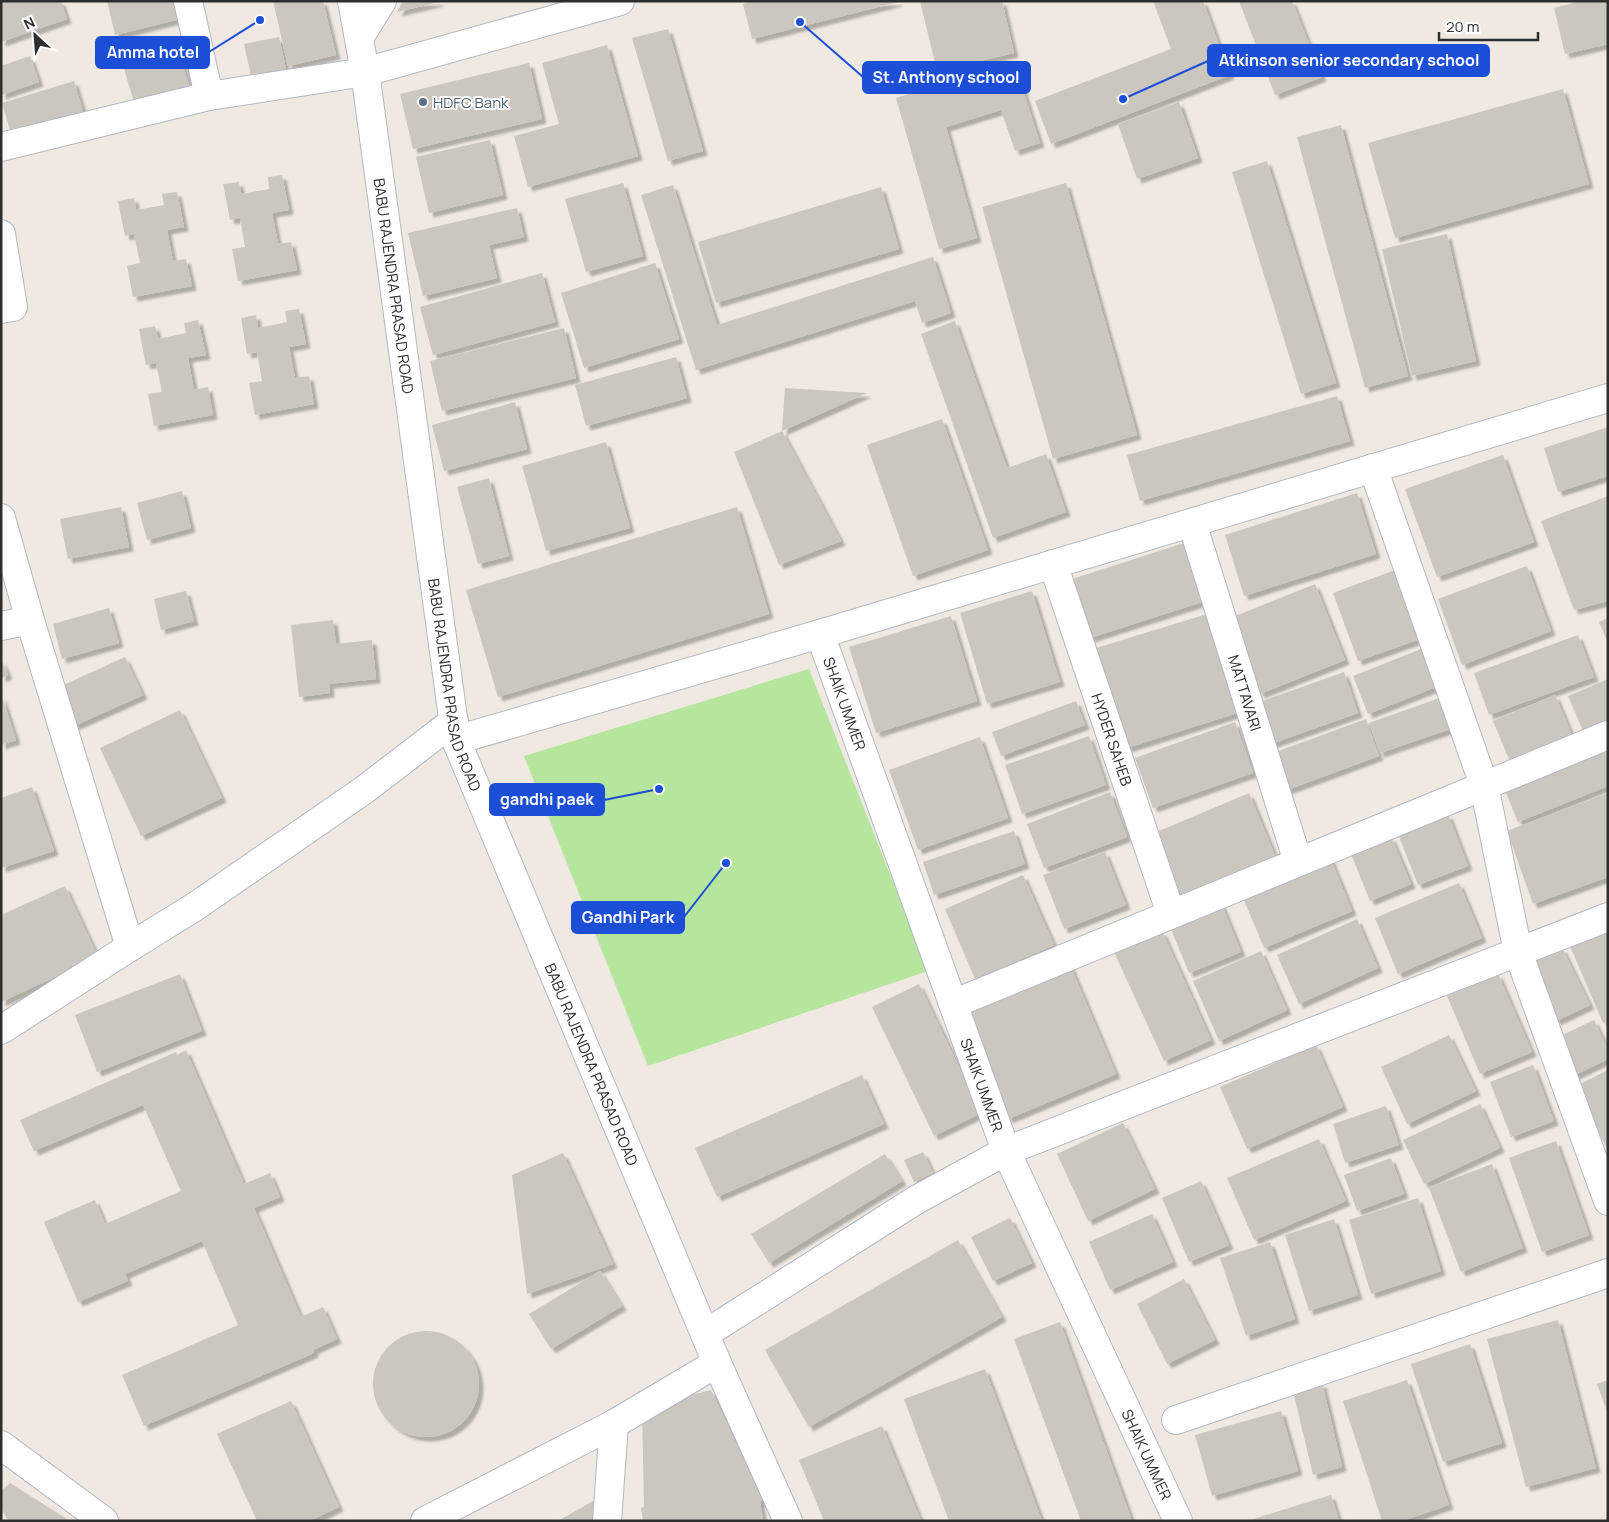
<svg xmlns="http://www.w3.org/2000/svg" width="1609" height="1522" font-family="Manrope,sans-serif">
  <defs>
    <filter id="shadow"><feDropShadow dx="4.5" dy="4.5" stdDeviation="1" flood-color="#0004"/></filter>
  </defs>
  <rect width="100%" height="100%" fill="#efe9e1"/>
  <polygon fill="#b6e59e" points="809,669 928,971 648,1066 524,756"/>
  <g fill="#cbc7bf" filter="url(#shadow)">
    <polygon points="1,1 61,1 67,19 1,42"/>
    <polygon points="107,1 176,1 180,19 115,35"/>
    <polygon points="273,1 323,1 336,55 288,66"/>
    <polygon points="403,1 439,1 439,2 397,12"/>
    <polygon points="752,1 898,1 898,2 752,39 743,4"/>
    <polygon points="920,1 1002,1 1014,53 937,71"/>
    <polygon points="1153,1 1203,1 1230,75 1051,144 1035,101 1171,49"/>
    <polygon points="1239,1 1292,1 1322,77 1275,95"/>
    <polygon points="1581,1 1606,1 1608,8 1608,44 1565,54 1554,8"/>
    <polygon points="668,29 703,151 668,161 632,38"/>
    <polygon points="279,37 286,69 251,76 244,44"/>
    <polygon points="176,42 191,92 136,109 121,59"/>
    <polygon points="607,45 638,156 528,187 514,136 559,124 542,63"/>
    <polygon points="30,56 39,82 1,95 1,66"/>
    <polygon points="1014,62 1040,143 1015,151 1001,110 946,127 977,238 939,249 896,98"/>
    <polygon points="529,63 542,119 413,149 400,94"/>
    <polygon points="74,81 85,118 13,140 2,103"/>
    <polygon points="1563,89 1589,184 1395,238 1368,143"/>
    <polygon points="1179,102 1198,158 1137,179 1118,124"/>
    <polygon points="1341,125 1408,376 1365,388 1297,137"/>
    <polygon points="490,140 503,195 429,213 416,157"/>
    <polygon points="1267,161 1336,383 1301,394 1232,172"/>
    <polygon points="282,175 289,210 272,213 278,244 291,242 297,270 238,281 232,249 245,247 240,218 230,220 223,184 239,182 241,194 269,189 268,177"/>
    <polygon points="623,183 643,256 586,272 565,199"/>
    <polygon points="1066,183 1137,435 1053,459 982,207"/>
    <polygon points="673,185 717,325 933,257 951,313 922,323 915,301 696,370 641,195"/>
    <polygon points="881,187 899,249 716,303 698,242"/>
    <polygon points="177,192 184,227 167,230 173,261 186,259 192,286 133,297 127,266 140,263 134,234 125,236 118,201 134,198 136,210 164,205 162,194"/>
    <polygon points="517,208 524,237 489,245 497,278 423,296 408,233"/>
    <polygon points="1447,234 1476,361 1412,376 1382,249"/>
    <polygon points="655,263 679,339 584,368 561,293"/>
    <polygon points="542,273 555,322 433,355 420,307"/>
    <polygon points="299,309 306,344 289,347 295,378 309,376 314,404 255,415 249,383 262,381 257,352 247,354 241,318 256,315 258,328 287,322 285,311"/>
    <polygon points="198,320 206,355 188,358 194,390 208,387 213,415 154,426 148,394 162,392 156,363 146,365 139,329 155,326 158,339 186,333 184,323"/>
    <polygon points="955,321 1007,468 1046,454 1066,512 993,538 921,334"/>
    <polygon points="564,328 576,378 442,411 430,361"/>
    <polygon points="676,357 687,398 586,426 575,385"/>
    <polygon points="785,388 867,393 782,431"/>
    <polygon points="1337,396 1350,441 1140,501 1127,455"/>
    <polygon points="515,402 527,449 444,471 432,425"/>
    <polygon points="942,419 988,550 913,576 867,445"/>
    <polygon points="1608,427 1608,476 1558,492 1544,448"/>
    <polygon points="782,431 841,541 779,565 734,452"/>
    <polygon points="606,442 630,528 546,551 522,466"/>
    <polygon points="1503,455 1534,542 1437,577 1405,489"/>
    <polygon points="489,478 509,556 478,564 457,487"/>
    <polygon points="182,491 191,528 147,540 137,503"/>
    <polygon points="1357,493 1376,554 1244,596 1225,535"/>
    <polygon points="1608,496 1608,601 1574,610 1541,521"/>
    <polygon points="121,507 129,547 68,559 60,519"/>
    <polygon points="737,507 769,614 498,697 466,590"/>
    <polygon points="1184,543 1202,602 1090,638 1072,579"/>
    <polygon points="1527,566 1551,631 1462,665 1438,599"/>
    <polygon points="1395,570 1420,639 1358,661 1333,593"/>
    <polygon points="1315,584 1345,660 1260,694 1230,618"/>
    <polygon points="186,591 194,621 161,630 154,599"/>
    <polygon points="1032,591 1060,682 987,704 960,613"/>
    <polygon points="109,608 119,643 62,659 53,624"/>
    <polygon points="1207,614 1237,713 1127,748 1096,648"/>
    <polygon points="951,616 977,701 876,733 849,647"/>
    <polygon points="1608,618 1608,643 1599,622"/>
    <polygon points="333,620 336,644 372,640 376,679 329,684 330,693 299,697 291,625"/>
    <polygon points="1578,635 1594,677 1489,715 1474,673"/>
    <polygon points="1426,647 1441,685 1368,714 1353,676"/>
    <polygon points="125,657 143,695 74,726 57,688"/>
    <polygon points="1,659 8,675 1,678"/>
    <polygon points="1344,672 1358,713 1268,745 1254,704"/>
    <polygon points="1608,679 1608,720 1583,731 1568,696"/>
    <polygon points="1,694 16,740 1,745"/>
    <polygon points="1555,695 1573,738 1511,764 1493,721"/>
    <polygon points="1445,696 1456,727 1380,753 1369,723"/>
    <polygon points="1076,701 1085,725 1001,756 992,732"/>
    <polygon points="180,710 222,798 141,836 100,748"/>
    <polygon points="1366,719 1379,756 1287,790 1273,753"/>
    <polygon points="1235,722 1253,773 1153,808 1135,758"/>
    <polygon points="1089,736 1106,785 1022,814 1005,765"/>
    <polygon points="980,737 1008,818 918,850 889,770"/>
    <polygon points="1608,747 1608,786 1518,822 1504,788"/>
    <polygon points="32,787 54,851 1,868 1,798"/>
    <polygon points="1110,792 1127,837 1044,868 1027,824"/>
    <polygon points="1249,793 1275,856 1179,897 1152,834"/>
    <polygon points="1608,793 1608,877 1533,904 1507,831"/>
    <polygon points="1448,814 1468,866 1418,885 1398,834"/>
    <polygon points="1014,831 1025,864 934,895 923,862"/>
    <polygon points="1391,837 1411,884 1370,901 1351,854"/>
    <polygon points="1105,852 1126,905 1064,929 1043,875"/>
    <polygon points="1329,855 1352,911 1264,948 1241,893"/>
    <polygon points="1023,875 1054,945 975,979 945,909"/>
    <polygon points="1459,883 1482,938 1398,974 1375,918"/>
    <polygon points="65,886 98,957 1,1002 1,915"/>
    <polygon points="1221,903 1241,952 1189,973 1169,924"/>
    <polygon points="1357,919 1378,968 1299,1004 1277,955"/>
    <polygon points="1608,930 1608,1021 1603,1023 1570,946"/>
    <polygon points="1162,931 1211,1040 1164,1061 1114,952"/>
    <polygon points="1562,948 1590,1005 1556,1021 1529,964"/>
    <polygon points="1261,951 1287,1010 1219,1041 1193,981"/>
    <polygon points="1070,965 1116,1074 1008,1119 962,1011"/>
    <polygon points="180,974 202,1031 97,1072 75,1015"/>
    <polygon points="1498,974 1532,1052 1480,1074 1447,996"/>
    <polygon points="919,984 981,1113 934,1136 872,1007"/>
    <polygon points="1594,1020 1608,1050 1608,1059 1573,1076 1556,1038"/>
    <polygon points="1449,1035 1476,1091 1407,1124 1381,1067"/>
    <polygon points="1316,1045 1343,1107 1247,1149 1220,1087"/>
    <polygon points="186,1050 244,1184 270,1173 280,1197 254,1208 301,1317 323,1307 337,1339 313,1350 314,1353 144,1426 122,1375 238,1325 202,1241 125,1274 128,1281 78,1302 44,1222 95,1200 105,1224 181,1191 143,1105 34,1151 20,1120 176,1052 177,1055"/>
    <polygon points="1533,1065 1554,1121 1511,1137 1490,1082"/>
    <polygon points="1608,1070 1608,1151 1576,1086"/>
    <polygon points="862,1075 884,1124 717,1197 695,1148"/>
    <polygon points="1480,1104 1500,1148 1424,1184 1403,1140"/>
    <polygon points="1386,1106 1399,1145 1345,1163 1333,1124"/>
    <polygon points="1123,1123 1155,1189 1088,1221 1057,1154"/>
    <polygon points="1319,1139 1346,1201 1254,1240 1227,1178"/>
    <polygon points="1556,1141 1589,1235 1542,1252 1509,1158"/>
    <polygon points="923,1152 933,1173 914,1182 904,1160"/>
    <polygon points="563,1153 613,1264 527,1294 512,1175"/>
    <polygon points="885,1154 902,1181 769,1263 751,1234"/>
    <polygon points="1391,1158 1404,1194 1357,1211 1344,1175"/>
    <polygon points="1492,1164 1523,1248 1461,1272 1429,1188"/>
    <polygon points="1201,1181 1229,1245 1189,1262 1162,1198"/>
    <polygon points="1418,1198 1441,1271 1371,1294 1349,1220"/>
    <polygon points="1152,1214 1173,1262 1110,1290 1089,1242"/>
    <polygon points="1010,1218 1032,1263 993,1281 971,1237"/>
    <polygon points="1334,1219 1358,1295 1309,1311 1285,1235"/>
    <polygon points="958,1240 1002,1317 809,1427 765,1350"/>
    <polygon points="1270,1242 1295,1319 1246,1336 1220,1258"/>
    <polygon points="600,1271 622,1306 551,1349 529,1314"/>
    <polygon points="1184,1279 1215,1340 1167,1364 1137,1304"/>
    <polygon points="1558,1320 1596,1468 1526,1487 1487,1339"/>
    <polygon points="1060,1322 1132,1521 1081,1521 1014,1339"/>
    <circle cx="426" cy="1384" r="53"/>
    <polygon points="1470,1344 1502,1443 1443,1462 1411,1364"/>
    <polygon points="985,1369 1042,1521 949,1521 904,1399"/>
    <polygon points="1407,1380 1449,1505 1402,1521 1382,1521 1343,1401"/>
    <polygon points="1608,1380 1608,1414 1597,1384"/>
    <polygon points="1322,1383 1342,1467 1313,1475 1293,1391"/>
    <polygon points="711,1390 763,1501 760,1501 763,1521 643,1521 641,1508 644,1507 642,1408"/>
    <polygon points="291,1401 339,1507 309,1521 257,1521 217,1434"/>
    <polygon points="1281,1411 1298,1471 1212,1496 1195,1435"/>
    <polygon points="882,1426 921,1521 824,1521 799,1460"/>
    <polygon points="10,1483 70,1521 8,1521 1,1508 1,1491"/>
    <polygon points="1331,1495 1339,1521 1250,1521 1250,1520"/>
    <polygon points="598,1498 596,1521 558,1521"/>
  </g>
  <g fill="none" stroke-linecap="round" stroke-linejoin="round">
    <g stroke="#b4b7c1" stroke-width="30">
      <g id="street">
        <polyline points="188,1 209,96"/>
        <polyline points="359,38 382,1"/>
        <polyline points="1,147 209,96 365,72 620,1"/>
        <polyline points="1,234 13,307 1,309"/>
        <polyline points="1373,468 1484,785 1518,952 1608,1201"/>
        <polyline points="1,518 30,620 130,947 1,1030"/>
        <path id="s1" d="M 1192,523 L 1298,862"/>
        <path id="s2" d="M 1053,564 L 1171,914"/>
        <polyline points="1,626 30,620"/>
        <path id="s3" d="M 820,634 L 1006,1151 L 1178,1521"/>
        <polyline points="456,740 820,634 1608,398"/>
        <polyline points="130,947 196,906 364,790 454,721"/>
        <polyline points="953,1004 1608,735"/>
        <polyline points="705,1334 916,1200 1006,1151 1608,917"/>
        <polyline points="1176,1420 1608,1273"/>
        <polyline points="1,1445 104,1521"/>
        <polyline points="425,1521 614,1424 717,1363"/>
        <polyline points="607,1521 614,1424"/>
      </g>
    </g>
    <g stroke="#b4b7c1" stroke-width="30">
      <g id="secondary">
        <path id="s4" d="M 352,1 L 365,72 L 456,740 L 717,1363 L 788,1521"/>
      </g>
    </g>
    <use href="#street" stroke="#fff" stroke-width="28"/>
    <use href="#secondary" stroke="#fff" stroke-width="28"/>
  </g>
  <circle fill="#5c6f8a" stroke="#fff" stroke-width="2" cx="423" cy="102" r="5"/>
  <g text-anchor="middle" dominant-baseline="central" stroke-width="4" stroke-linejoin="round" paint-order="stroke">
    <g font-size="15" fill="#4e5e75" stroke="#fff" text-anchor="start">
      <text x="433" y="102">HDFC Bank</text>
    </g>
    <g font-size="15" fill="#2e2e2e" stroke="#fff">
      <text stroke="none"><textPath href="#s4" startOffset="288">BABU RAJENDRA PRASAD ROAD</textPath></text>
      <text stroke="none"><textPath href="#s4" startOffset="692">BABU RAJENDRA PRASAD ROAD</textPath></text>
      <text stroke="none"><textPath href="#s1" startOffset="178">MATTAVARI</textPath></text>
      <text stroke="none"><textPath href="#s3" startOffset="74">SHAIK UMMER</textPath></text>
      <text stroke="none"><textPath href="#s2" startOffset="185">HYDER SAHEB</textPath></text>
      <text stroke="none"><textPath href="#s4" startOffset="1098">BABU RAJENDRA PRASAD ROAD</textPath></text>
      <text stroke="none"><textPath href="#s3" startOffset="479">SHAIK UMMER</textPath></text>
      <text stroke="none"><textPath href="#s3" startOffset="884">SHAIK UMMER</textPath></text>
    </g>
  </g>
  <path fill="none" stroke="#1d4ed8" stroke-width="2" d="M260 20L209 52M1123 99L1208 61M800 22L863 77M659 789L604 800M726 863L684 917"/>
  <g fill="#1d4ed8" stroke="#fff" stroke-width="2">
    <circle cx="260" cy="20" r="5"/>
    <circle cx="1123" cy="99" r="5"/>
    <circle cx="800" cy="22" r="5"/>
    <circle cx="659" cy="789" r="5"/>
    <circle cx="726" cy="863" r="5"/>
  </g>
  <g fill="#1d4ed8" stroke="#1d4ed8" stroke-width="2">
    <rect x="96" y="37" width="113" height="31" rx="5"/>
    <rect x="1208" y="45" width="281" height="31" rx="5"/>
    <rect x="863" y="62" width="167" height="31" rx="5"/>
    <rect x="490" y="784" width="114" height="31" rx="5"/>
    <rect x="572" y="902" width="112" height="31" rx="5"/>
  </g>
  <g font-size="16" text-anchor="middle" font-weight="bold" fill="#fff">
    <text x="153" y="58">Amma hotel</text>
    <text x="1349" y="66">Atkinson senior secondary school</text>
    <text x="946" y="83">St. Anthony school</text>
    <text x="547" y="805">gandhi paek</text>
    <text x="628" y="923">Gandhi Park</text>
  </g>
  <rect width="1609" height="1522" fill="none" stroke="#2e2e2e" stroke-width="5"/>
  <g transform="translate(35 35) rotate(334)" stroke="#ffffff" stroke-width="4" paint-order="stroke">
  <path d="M0-4L9 19L0 12L-9 19Z" fill="#2e2e2e"/>
  <text y="-8" font-size="14" font-weight="bold" text-anchor="middle" fill="#2e2e2e">N</text>
  </g>
  <path d="M1439 32v8h99v-8" fill="none" stroke="#2e2e2e" stroke-width="2.5"/>
  <text x="1446" y="32" font-size="15" fill="#2e2e2e" stroke="#ffffff" stroke-width="4" paint-order="stroke">20 m</text>
</svg>
